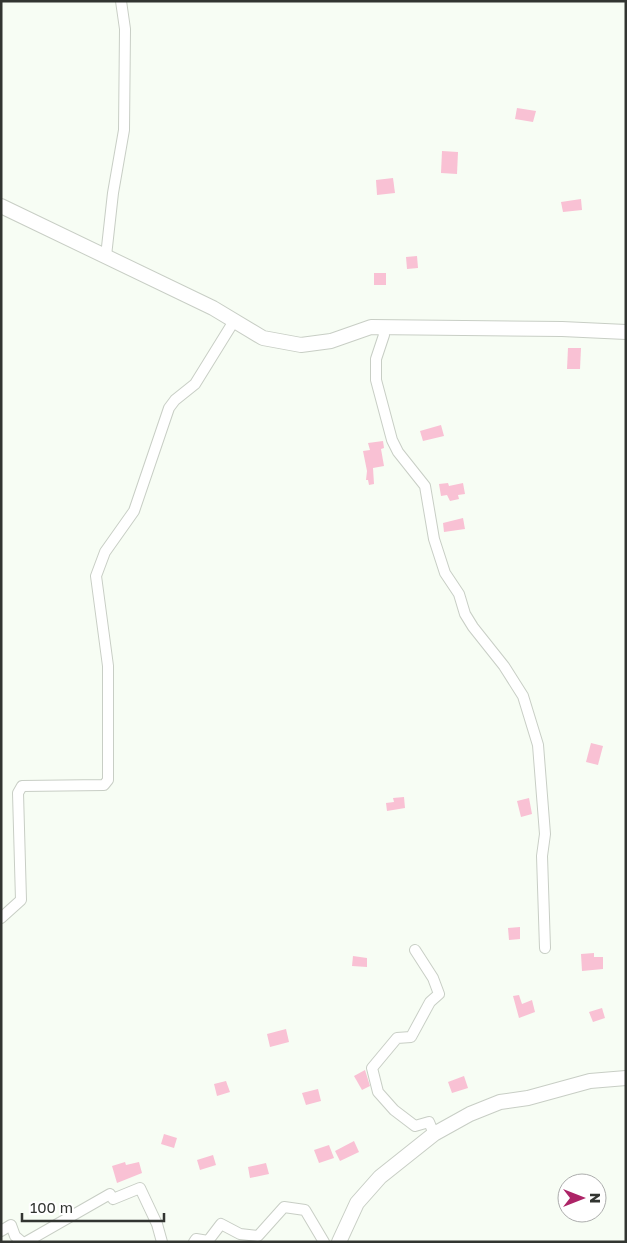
<svg xmlns="http://www.w3.org/2000/svg" width="627" height="1243" font-family="'Golos Text',sans-serif">
  <rect width="100%" height="100%" fill="#f7fdf4"/>
  <g fill="#f9c1d4">
    <polygon points="517,108 536,111 533,122 515,119"/>
    <polygon points="442,151 458,152 457,174 441,173"/>
    <polygon points="393,178 395,193 377,195 376,180"/>
    <polygon points="581,199 582,210 563,212 561,202"/>
    <polygon points="417,256 418,268 407,269 406,257"/>
    <rect x="374" y="273" width="12" height="12"/>
    <polygon points="568,348 581,348 580,369 567,369"/>
    <polygon points="441,425 444,436 423,441 420,431"/>
    <polygon points="383,441 384,448 381,449 384,466 373,468 374,484 369,485 368,480 366,480 367,471 363,451 370,450 368,443"/>
    <polygon points="448,483 449,486 463,483 465,494 458,495 459,499 450,501 447,495 441,496 439,484"/>
    <polygon points="463,518 465,529 444,532 443,523"/>
    <polygon points="591,743 603,746 598,765 586,762"/>
    <polygon points="404,797 405,808 387,811 386,803 394,802 393,798"/>
    <polygon points="529,798 532,814 521,817 517,801"/>
    <polygon points="520,927 520,939 509,940 508,928"/>
    <polygon points="594,953 594,957 603,957 603,969 582,971 581,954"/>
    <polygon points="353,956 367,958 367,967 352,966"/>
    <polygon points="519,995 522,1004 532,1000 535,1012 519,1018 513,996"/>
    <polygon points="602,1008 605,1018 593,1022 589,1012"/>
    <polygon points="286,1029 289,1042 270,1047 267,1034"/>
    <polygon points="365,1070 370,1086 362,1090 354,1076"/>
    <polygon points="464,1076 468,1088 452,1093 448,1082"/>
    <polygon points="226,1081 230,1092 217,1096 214,1084"/>
    <polygon points="318,1089 321,1101 306,1105 302,1093"/>
    <polygon points="164,1134 177,1138 174,1148 161,1144"/>
    <polygon points="354,1141 359,1152 340,1161 335,1151"/>
    <polygon points="329,1145 334,1158 319,1163 314,1150"/>
    <polygon points="213,1155 216,1165 200,1170 197,1160"/>
    <polygon points="125,1162 126,1165 139,1162 142,1173 117,1183 112,1166"/>
    <polygon points="266,1163 269,1174 250,1178 248,1167"/>
  </g>
  <g fill="none" stroke-linecap="round" stroke-linejoin="round">
    <g stroke="#c8cec5" stroke-width="12">
      <g id="street">
        <polyline points="106,256 113,193 124,130 125,29 121,1"/>
        <polyline points="382,328 384,335 376,359 376,380 392,440 398,452 425,486 434,539 445,573 459,594 465,614 473,627 504,666 523,696 538,745 545,834 542,856 545,948"/>
        <polyline points="1,918 21,900 18,793 22,786 104,785 108,780 108,666 96,576 105,552 134,511 169,408 175,400 195,384 234,321"/>
        <polyline points="415,950 433,978 439,994 430,1002 411,1037 397,1038 372,1068 378,1092 394,1110 415,1126 429,1122 434,1134"/>
        <polyline points="1,1231 11,1225 15,1236 22,1242"/>
        <polyline points="26,1242 110,1194 113,1199 140,1188 157,1224 162,1242"/>
        <polyline points="194,1242 196,1239 208,1241 221,1224 240,1234 258,1236 284,1207 305,1210 324,1242"/>
      </g>
    </g>
    <g stroke="#c8cec5" stroke-width="16">
      <g id="secondary">
        <polyline points="1,206 213,308 263,338 301,345 331,341 371,327 562,329 626,332"/>
        <polyline points="339,1242 357,1203 380,1177 434,1134 470,1114 500,1102 528,1098 590,1081 626,1078"/>
      </g>
    </g>
    <use href="#street" stroke="#fff" stroke-width="10"/>
    <use href="#secondary" stroke="#fff" stroke-width="14"/>
  </g>
  <rect width="627" height="1243" fill="none" stroke="#323531" stroke-width="5"/>
  <g transform="translate(582 1198) rotate(90)"><circle r="24" fill="#ffffff" stroke="#adaead"/>
  <path d="M0-4L9 19L0 12L-9 19Z" fill="#ad2467"/>
  <text y="-8" font-size="14" font-weight="bold" text-anchor="middle" fill="#323531">N</text>
  </g>
  <path d="M22 1213v8h142v-8" fill="none" stroke="#323531" stroke-width="2.5"/>
  <text x="30" y="1213" font-size="15" fill="#323531" stroke="#ffffff" stroke-width="4" paint-order="stroke">100 m</text>
</svg>
